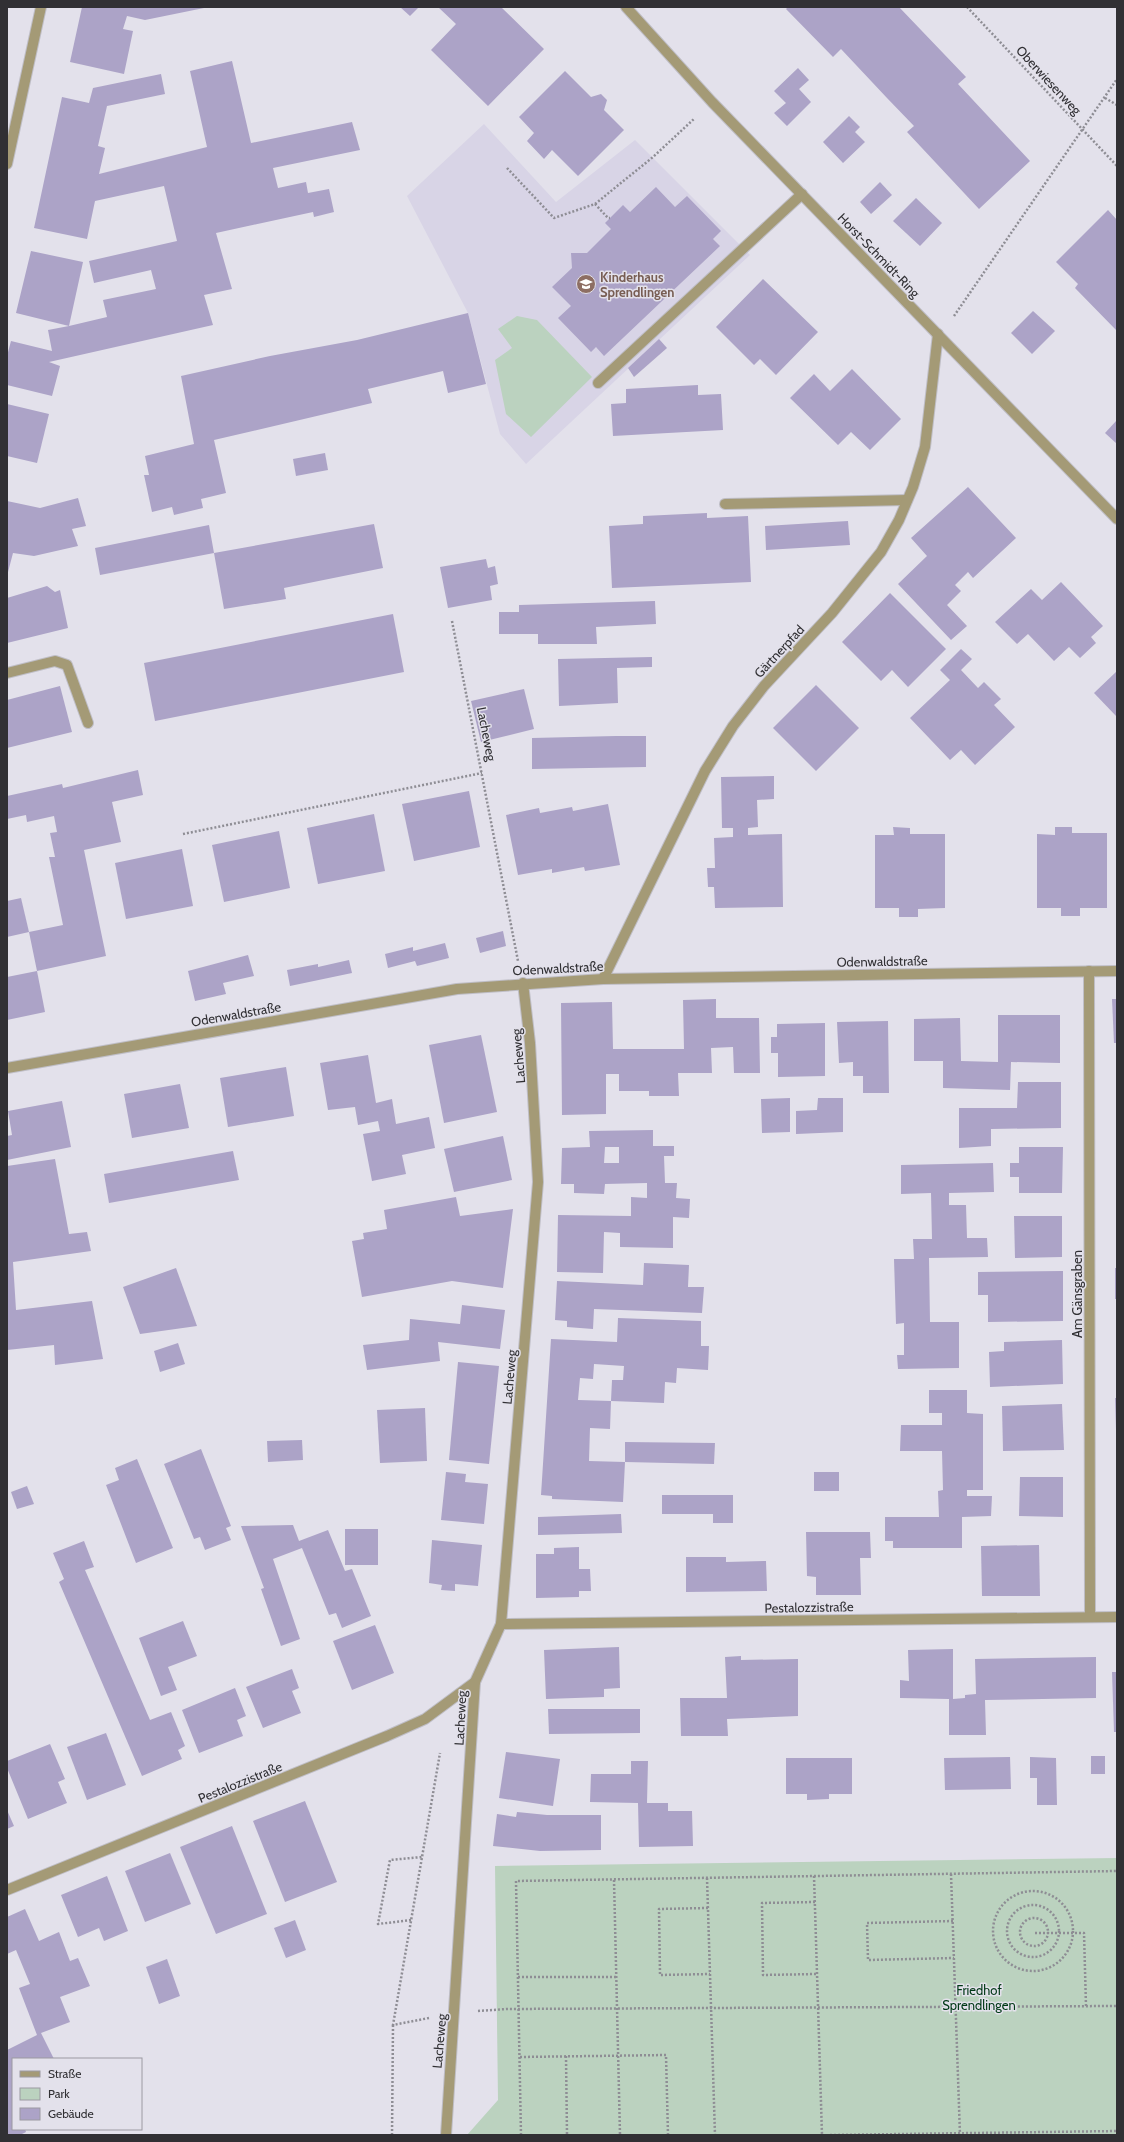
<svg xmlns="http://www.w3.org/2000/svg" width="1124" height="2142" font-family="Cabin,sans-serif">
  <rect width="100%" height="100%" fill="#e3e1eb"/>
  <polygon fill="#d8d4e6" points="484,124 556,202 635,140 750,255 526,464 500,434 468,313 407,196"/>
  <g fill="#bbd2bf">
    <polygon points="517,316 537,320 592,377 531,437 506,414 495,360 512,348 498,329"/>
    <polygon points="1117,1858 1117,2135 467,2135 498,2100 495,1866"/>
  </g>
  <g fill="#aca3c7" fill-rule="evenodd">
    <polygon points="82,7 204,7 204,8 145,20 127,16 123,29 133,31 124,74 70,62"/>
    <polygon points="400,7 419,7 410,16"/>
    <polygon points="438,7 501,7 544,49 488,106 431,50 456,24"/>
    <polygon points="788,7 899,7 966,77 958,84 1030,161 979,209 907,132 914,126 887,98 841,49 833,57 786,9"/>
    <polygon points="232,61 251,143 352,122 360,150 273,168 278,188 306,182 308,193 329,189 334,212 314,217 313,212 216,233 232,289 204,295 213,325 49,362 60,366 52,396 7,385 7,356 11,341 52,351 48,330 69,326 16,313 31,251 83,262 69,326 107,317 103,300 156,289 151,270 94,283 89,261 177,241 164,186 95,201 87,239 34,228 62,97 89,103 93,88 161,74 165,94 107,106 98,146 105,148 99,174 207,147 190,71"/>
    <polygon points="798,68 809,80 799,89 811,102 787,126 774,113 786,103 774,91"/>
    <polygon points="565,71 591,97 601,94 607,100 604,110 624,130 578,176 552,150 544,159 527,141 534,133 519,117"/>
    <polygon points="849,116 860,127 855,132 865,142 843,163 823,142"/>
    <polygon points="880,182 892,195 871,214 860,202"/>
    <polygon points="656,187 675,207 687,196 721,231 713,239 720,246 604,356 596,347 591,352 558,318 571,306 552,287 572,268 571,253 587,253 611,229 605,223 623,205 630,212"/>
    <polygon points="916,198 942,223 920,246 893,221"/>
    <polygon points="1108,210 1117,220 1117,331 1075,288 1078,284 1056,262"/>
    <polygon points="763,279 818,332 776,375 760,359 754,365 716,327"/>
    <polygon points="1033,311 1055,331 1032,354 1011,333"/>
    <polygon points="468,313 486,384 448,393 443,371 368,389 372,403 214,440 226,493 201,499 203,508 174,515 172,507 152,512 144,475 149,475 145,456 194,444 181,376 270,356 357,340"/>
    <polygon points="659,339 667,348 634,377 628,368"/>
    <polygon points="852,369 901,419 870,450 851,432 838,445 790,398 814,374 830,391"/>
    <polygon points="698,385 698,395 721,394 723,430 613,436 611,404 626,403 626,389"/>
    <polygon points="7,404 49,414 37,463 7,456"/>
    <polygon points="1117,420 1117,444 1105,433"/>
    <polygon points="325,453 328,470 296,476 293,459"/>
    <polygon points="968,487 1016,538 973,578 968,572 955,585 961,591 947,605 967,626 951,640 898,584 927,556 911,538"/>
    <polygon points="78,498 86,526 72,529 78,546 34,556 13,553 7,576 7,501 40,508"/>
    <polygon points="707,513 707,518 748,516 751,582 612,588 609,526 643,524 643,516"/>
    <polygon points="848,521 850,545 766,550 765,526"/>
    <polygon points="374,524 383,568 284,588 286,599 224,609 214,553 100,575 95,548 209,525 214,553"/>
    <polygon points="486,559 488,568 495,566 498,584 490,586 492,600 448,608 440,567"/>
    <polygon points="1061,582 1103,626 1091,637 1096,643 1080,658 1069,647 1054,661 1028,634 1017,644 995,622 1031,589 1042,600"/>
    <polygon points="47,586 55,592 60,590 68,628 7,643 7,598"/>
    <polygon points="890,593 946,649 908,687 892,670 881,681 842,642"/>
    <polygon points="655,601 656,624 596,627 597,644 538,644 538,634 499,634 499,612 519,612 519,605"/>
    <polygon points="393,614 404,672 155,721 144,663"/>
    <polygon points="961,649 972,659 961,670 978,688 984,682 1001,699 994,705 1015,727 975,765 961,750 950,760 910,718 950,680 940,670"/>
    <polygon points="652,657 652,667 617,668 618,703 559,706 558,659"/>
    <polygon points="1117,671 1117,717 1094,693"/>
    <polygon points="816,685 859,728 816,771 773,728"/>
    <polygon points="60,686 72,732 7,748 7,700"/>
    <polygon points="524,689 534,729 481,742 471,701"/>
    <polygon points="616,736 646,736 646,767 532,769 532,738"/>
    <polygon points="138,770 143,795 112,802 121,842 84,850 106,956 37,971 29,932 63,925 49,857 55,857 50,833 57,832 54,816 27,822 26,815 7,819 7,796 62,784 63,788"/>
    <polygon points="774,776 774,799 757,800 758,827 748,828 748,835 782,834 783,907 715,908 714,887 708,887 707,868 715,868 714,838 733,837 733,828 722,828 721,777"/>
    <polygon points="469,791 480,847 414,861 402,804"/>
    <polygon points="608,804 620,865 585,871 584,867 552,873 552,869 518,875 506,815 539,808 540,813 572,807 573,811"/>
    <polygon points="374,814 385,871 318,884 307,828"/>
    <polygon points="893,827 910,828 910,834 945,834 945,908 918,909 918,917 899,917 899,908 875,908 875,835 894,835"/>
    <polygon points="1055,827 1072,827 1072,833 1107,833 1107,908 1080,908 1080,916 1061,916 1061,908 1037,908 1037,834 1055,835"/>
    <polygon points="279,831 290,888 224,902 212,845"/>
    <polygon points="182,849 193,906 126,919 115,863"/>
    <polygon points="21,898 29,932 7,937 7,901"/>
    <polygon points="503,931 506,946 480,953 476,938"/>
    <polygon points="445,943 449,958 417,966 415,961 388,968 385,954 413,947 413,951"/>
    <polygon points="248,955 254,976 223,983 226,994 195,1001 188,971"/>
    <polygon points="349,960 352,973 290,986 287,970 318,964 318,967"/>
    <polygon points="37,971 45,1012 7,1020 7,977"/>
    <polygon points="716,999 716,1018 759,1018 760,1073 734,1073 733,1047 711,1048 712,1073 678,1073 679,1096 649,1096 649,1091 619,1091 619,1074 606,1074 606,1114 562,1115 561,1003 612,1002 613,1049 684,1049 683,1000"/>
    <polygon points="1112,999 1117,999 1117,1043 1114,1043"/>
    <polygon points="998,1015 1060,1015 1060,1063 1011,1062 1010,1090 943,1088 943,1061 914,1061 914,1019 960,1018 961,1061 998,1062"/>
    <polygon points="888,1021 889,1093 863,1093 863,1076 853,1076 853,1062 839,1063 837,1022"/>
    <polygon points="825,1023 825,1076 778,1077 778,1053 771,1053 771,1037 777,1037 777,1024"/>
    <polygon points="481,1035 497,1112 444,1123 429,1045"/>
    <polygon points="368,1055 376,1103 392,1099 396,1124 429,1117 435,1148 402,1155 406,1174 372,1181 363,1134 380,1131 378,1121 358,1125 355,1107 328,1110 320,1063"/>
    <polygon points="286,1067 294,1116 228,1127 220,1078"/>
    <polygon points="1018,1082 1061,1082 1061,1128 991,1129 991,1146 959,1148 959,1108 1017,1108"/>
    <polygon points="180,1084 189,1128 132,1138 124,1094"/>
    <polygon points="790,1098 790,1132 762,1133 761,1099"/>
    <polygon points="818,1098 843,1098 843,1132 796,1134 796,1111 817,1110"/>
    <polygon points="62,1101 71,1147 7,1160 7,1136 12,1135 8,1111"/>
    <path d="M 653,1130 L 653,1146 L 674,1146 L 674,1156 L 664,1156 L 665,1183 L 677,1183 L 676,1198 L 690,1199 L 689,1218 L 673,1217 L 673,1248 L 620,1247 L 620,1233 L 604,1232 L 603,1273 L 557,1272 L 558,1215 L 631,1216 L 631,1197 L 647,1198 L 647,1183 L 605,1184 L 604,1194 L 574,1193 L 574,1184 L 561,1184 L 562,1148 L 590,1147 L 589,1131 ZM 605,1147 L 619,1147 L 619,1163 L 604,1163 Z"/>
    <polygon points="503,1136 512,1180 454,1192 444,1149"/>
    <polygon points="1019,1147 1063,1147 1062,1193 1019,1193 1019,1177 1010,1177 1010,1163 1019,1163"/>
    <polygon points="233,1151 239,1180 109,1203 104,1174"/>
    <polygon points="55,1159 69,1234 87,1232 91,1251 13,1262 16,1310 92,1301 103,1359 55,1365 54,1345 7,1350 7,1166"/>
    <polygon points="993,1163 994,1192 949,1193 949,1205 966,1205 967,1238 987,1238 988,1257 929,1258 930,1322 959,1322 959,1368 898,1369 897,1355 904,1355 904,1323 896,1324 894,1259 914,1259 913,1239 932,1239 931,1193 901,1194 901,1165"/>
    <polygon points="456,1197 460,1216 513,1209 503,1288 452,1281 362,1297 352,1241 364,1239 363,1233 387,1229 384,1210"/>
    <polygon points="1014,1216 1062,1216 1062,1257 1015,1258"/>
    <polygon points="644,1263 689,1265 688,1287 704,1287 702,1313 594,1309 593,1329 567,1327 567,1321 555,1320 557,1281 643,1285"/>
    <polygon points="176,1268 197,1326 140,1334 123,1287"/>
    <rect x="1115" y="1268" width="2" height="31"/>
    <polygon points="1063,1271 1063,1321 988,1322 988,1295 978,1295 978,1272"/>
    <polygon points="462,1305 505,1310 500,1349 438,1342 440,1361 367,1370 363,1345 409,1340 410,1319 460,1324"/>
    <polygon points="618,1318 701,1321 701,1346 709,1346 708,1370 677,1368 676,1383 665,1382 664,1403 611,1401 612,1380 623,1380 624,1366 594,1364 593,1379 580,1378 578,1400 611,1401 610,1429 590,1428 589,1461 625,1462 623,1502 552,1499 552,1496 541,1495 551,1339 617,1342"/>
    <polygon points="1062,1340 1063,1384 990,1387 989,1352 1004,1351 1004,1342"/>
    <polygon points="178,1343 185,1364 160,1372 154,1351"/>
    <polygon points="458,1362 499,1366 489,1464 449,1460"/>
    <polygon points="929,1390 967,1390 967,1413 983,1414 983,1490 967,1490 967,1496 992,1496 991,1516 962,1517 962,1548 893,1548 893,1541 885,1541 885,1517 939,1517 938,1491 943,1490 942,1451 900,1451 901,1425 942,1425 942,1413 929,1413"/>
    <polygon points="1115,1398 1117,1398 1117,1429 1116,1429"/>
    <polygon points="1062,1404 1064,1450 1003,1451 1002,1406"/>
    <polygon points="425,1408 427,1461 380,1463 377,1410"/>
    <polygon points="302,1440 303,1460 268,1462 267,1441"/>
    <polygon points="625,1442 715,1443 714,1464 625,1462"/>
    <polygon points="201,1449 231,1526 226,1528 231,1540 205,1550 200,1537 194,1539 164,1464"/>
    <polygon points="137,1459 173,1548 136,1563 106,1485 119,1480 115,1468"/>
    <polygon points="446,1472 466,1474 465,1482 488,1484 484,1524 441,1520"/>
    <rect x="814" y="1472" width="25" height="19"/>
    <polygon points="1020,1477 1063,1477 1063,1517 1019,1516"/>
    <polygon points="27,1486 34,1504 17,1509 11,1492"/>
    <polygon points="662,1495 733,1495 733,1523 713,1523 713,1514 662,1514"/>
    <polygon points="621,1514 622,1533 538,1535 538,1517"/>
    <polygon points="293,1525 299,1541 328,1530 345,1571 352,1569 371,1616 342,1628 336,1613 329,1615 302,1548 273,1559 300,1639 281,1646 261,1589 264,1588 241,1526"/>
    <rect x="345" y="1529" width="33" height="36"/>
    <polygon points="806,1532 870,1532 871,1558 860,1558 861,1595 816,1595 816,1577 807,1576"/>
    <polygon points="432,1540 482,1545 478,1586 455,1584 455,1591 441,1590 442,1585 429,1583"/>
    <polygon points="84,1541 94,1567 85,1570 150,1720 171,1712 185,1746 178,1750 182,1759 142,1776 59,1582 64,1579 53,1553"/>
    <polygon points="1039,1545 1040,1596 982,1596 981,1546"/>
    <polygon points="579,1547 579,1569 590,1569 591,1591 579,1591 579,1597 536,1598 536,1554 554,1554 554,1548"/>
    <polygon points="686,1557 726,1557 726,1562 766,1561 767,1591 686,1592"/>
    <polygon points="183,1621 197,1656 168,1667 177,1690 161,1696 139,1638"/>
    <polygon points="375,1625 394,1673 352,1690 333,1641"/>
    <polygon points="619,1647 620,1688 604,1689 604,1697 546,1699 544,1650"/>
    <polygon points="953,1649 953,1699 965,1698 965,1695 976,1694 975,1659 1096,1657 1096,1698 985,1700 986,1735 949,1735 949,1699 900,1698 900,1680 909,1681 908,1650"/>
    <polygon points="741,1656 741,1660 798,1659 798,1716 727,1719 728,1736 681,1736 680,1698 727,1698 725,1657"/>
    <polygon points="292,1669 299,1688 292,1691 301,1713 263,1728 246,1687"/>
    <polygon points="1112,1672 1117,1672 1117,1732 1114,1732"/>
    <polygon points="235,1688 246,1716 237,1720 243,1736 199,1753 182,1710"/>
    <polygon points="548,1709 640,1709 640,1733 549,1734"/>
    <polygon points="106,1733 126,1785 87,1800 67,1747"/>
    <polygon points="50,1744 65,1779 58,1782 67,1803 28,1819 7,1768 7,1761"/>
    <polygon points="506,1752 560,1759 553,1806 499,1798"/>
    <rect x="1091" y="1756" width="14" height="18"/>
    <polygon points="1010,1757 1011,1789 945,1790 944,1758"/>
    <polygon points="1030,1757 1056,1758 1057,1805 1037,1805 1037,1778 1030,1778"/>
    <polygon points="786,1758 852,1758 852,1794 829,1794 829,1799 807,1800 807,1794 786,1794"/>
    <polygon points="631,1761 648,1761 647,1803 668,1803 668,1811 692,1811 693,1846 639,1847 638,1803 590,1802 591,1774 631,1774"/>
    <polygon points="305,1801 337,1882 285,1902 253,1821"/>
    <polygon points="7,1810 14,1826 7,1829"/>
    <polygon points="517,1812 547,1815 601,1815 601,1850 540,1851 493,1846 497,1814 516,1817"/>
    <polygon points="232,1826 267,1914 216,1934 180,1847"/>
    <polygon points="170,1853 191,1904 145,1922 125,1871"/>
    <polygon points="107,1876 128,1931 104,1941 99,1928 78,1937 61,1895"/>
    <polygon points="25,1909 39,1941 59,1932 70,1961 78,1958 90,1986 60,1997 70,2022 41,2033 54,2059 13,2059 13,2129 25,2129 26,2132 20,2135 7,2135 7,2050 37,2035 19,1988 30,1984 16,1950 7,1954 7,1917"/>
    <polygon points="295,1920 306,1950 286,1958 274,1928"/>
    <polygon points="167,1959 180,1996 159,2004 146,1967"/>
  </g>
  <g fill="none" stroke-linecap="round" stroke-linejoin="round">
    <g stroke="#bfbec6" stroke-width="12">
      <g id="service">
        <polyline points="598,383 802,194"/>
        <polyline points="725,504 907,500"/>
        <polyline points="7,673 55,661 67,665 88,723"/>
        <polyline points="603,979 705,771 733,726 764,686 832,613 881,552 899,520 913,487 925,447 938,334"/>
      </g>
    </g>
    <g stroke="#bfbec6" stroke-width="12">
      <g id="minor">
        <polyline points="626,7 712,102 1117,519"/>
        <polyline points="1089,971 1090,1617"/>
        <polyline points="7,1068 457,989 603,979 1117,971"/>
        <polyline points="501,1624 1117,1617"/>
        <polyline points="7,1890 387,1736 425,1719 475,1682"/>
        <polyline points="446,2135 475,1682 501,1624 538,1182 530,1043 523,983"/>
      </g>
    </g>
    <g stroke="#bfbec6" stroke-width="12">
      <polyline id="tertiary" points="7,164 41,7"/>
    </g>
    <g stroke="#8e8d94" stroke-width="2.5" stroke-dasharray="2 2" stroke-linecap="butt">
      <polyline points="967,7 1117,166"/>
      <polyline points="1105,98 1117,105"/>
      <polyline points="507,168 554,218 595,204 653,157 695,118"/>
      <polyline points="595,204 608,218 610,218"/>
      <polyline points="954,316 1117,79"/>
      <polyline points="452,621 518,961"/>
      <polyline points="183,834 482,773"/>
      <polyline points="951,1874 960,2135"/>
      <polyline points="814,1876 822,2135"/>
      <polyline points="707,1878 715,2135"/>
      <polyline points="614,1880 620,2135"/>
      <circle cx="1033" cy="1931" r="40"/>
      <polyline points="815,1902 762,1903 763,1975 816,1974"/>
      <circle cx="1033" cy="1931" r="26"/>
      <polyline points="708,1908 659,1909 660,1975 710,1974"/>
      <circle cx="1034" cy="1932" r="14"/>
      <polyline points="411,1920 378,1924 390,1860 422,1857"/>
      <polyline points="953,1921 867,1923 868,1960 954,1958"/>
      <polyline points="1035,1933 1084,1933 1086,2006"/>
      <polyline points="518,1977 616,1977"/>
      <polyline points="478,2011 507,2009 1117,2006"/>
      <polyline points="429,2018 393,2025 440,1753"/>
      <polyline points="566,2056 567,2135"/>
      <polyline points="520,2057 666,2055 668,2135"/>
      <polyline points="392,2135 393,2025"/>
      <polyline points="521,2135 516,1881 1117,1871"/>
      <polyline points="830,2135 1117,2131"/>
    </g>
    <use href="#service" stroke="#a49a76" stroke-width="10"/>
    <use href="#minor" stroke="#a49a76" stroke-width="10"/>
    <use href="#tertiary" stroke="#a49a76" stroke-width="10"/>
  </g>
  <defs>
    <g id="school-disc" transform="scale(1)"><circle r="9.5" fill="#8d6e63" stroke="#e3e1eb"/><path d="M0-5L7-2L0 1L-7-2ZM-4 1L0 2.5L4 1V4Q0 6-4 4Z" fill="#fff"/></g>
  </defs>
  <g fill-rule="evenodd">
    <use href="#school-disc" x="586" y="284"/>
  </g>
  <g text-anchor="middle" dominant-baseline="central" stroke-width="3" stroke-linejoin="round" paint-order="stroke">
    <g font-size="13" fill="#313034" stroke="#e3e1eb">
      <text transform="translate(1049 80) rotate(47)">Oberwiesenweg</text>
      <text transform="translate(879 255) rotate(46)">Horst-Schmidt-Ring</text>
      <text transform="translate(779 651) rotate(-47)">Gärtnerpfad</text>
      <text transform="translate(487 734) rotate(79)">Lacheweg</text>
      <text transform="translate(882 961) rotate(-1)">Odenwaldstraße</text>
      <text transform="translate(558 968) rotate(-3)">Odenwaldstraße</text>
      <text transform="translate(236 1014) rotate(-10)">Odenwaldstraße</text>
      <text transform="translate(518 1056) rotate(-95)">Lacheweg</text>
      <text transform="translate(1077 1294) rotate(-90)">Am Gänsgraben</text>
      <text transform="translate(509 1377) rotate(-85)">Lacheweg</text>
      <text transform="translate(809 1607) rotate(-1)">Pestalozzistraße</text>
      <text transform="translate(460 1718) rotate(-87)">Lacheweg</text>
      <text transform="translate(240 1782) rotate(-22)">Pestalozzistraße</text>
      <text transform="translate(439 2041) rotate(-85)">Lacheweg</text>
    </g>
    <g font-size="13" font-weight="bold" fill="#785e54" stroke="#e3e1eb" text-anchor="start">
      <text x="600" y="277">Kinderhaus<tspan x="600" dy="15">Sprendlingen</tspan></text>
    </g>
    <g font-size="13" fill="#003916" stroke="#e3e1eb">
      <text x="979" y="1990">Friedhof<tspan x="979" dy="15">Sprendlingen</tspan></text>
    </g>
  </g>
  <rect width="1124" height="2142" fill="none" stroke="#313034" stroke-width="16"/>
  <rect x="12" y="2058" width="130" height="72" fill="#e3e1eb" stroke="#9c9aa2"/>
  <rect x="20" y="2071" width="20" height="6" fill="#a49a76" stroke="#9c9aa2"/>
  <text x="48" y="2078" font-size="12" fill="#313034">Straße</text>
  <rect x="20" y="2088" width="20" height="12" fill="#bbd2bf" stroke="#9c9aa2"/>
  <text x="48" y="2098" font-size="12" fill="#313034">Park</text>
  <rect x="20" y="2108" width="20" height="12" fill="#aca3c7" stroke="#9c9aa2"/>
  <text x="48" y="2118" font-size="12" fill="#313034">Gebäude</text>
</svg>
